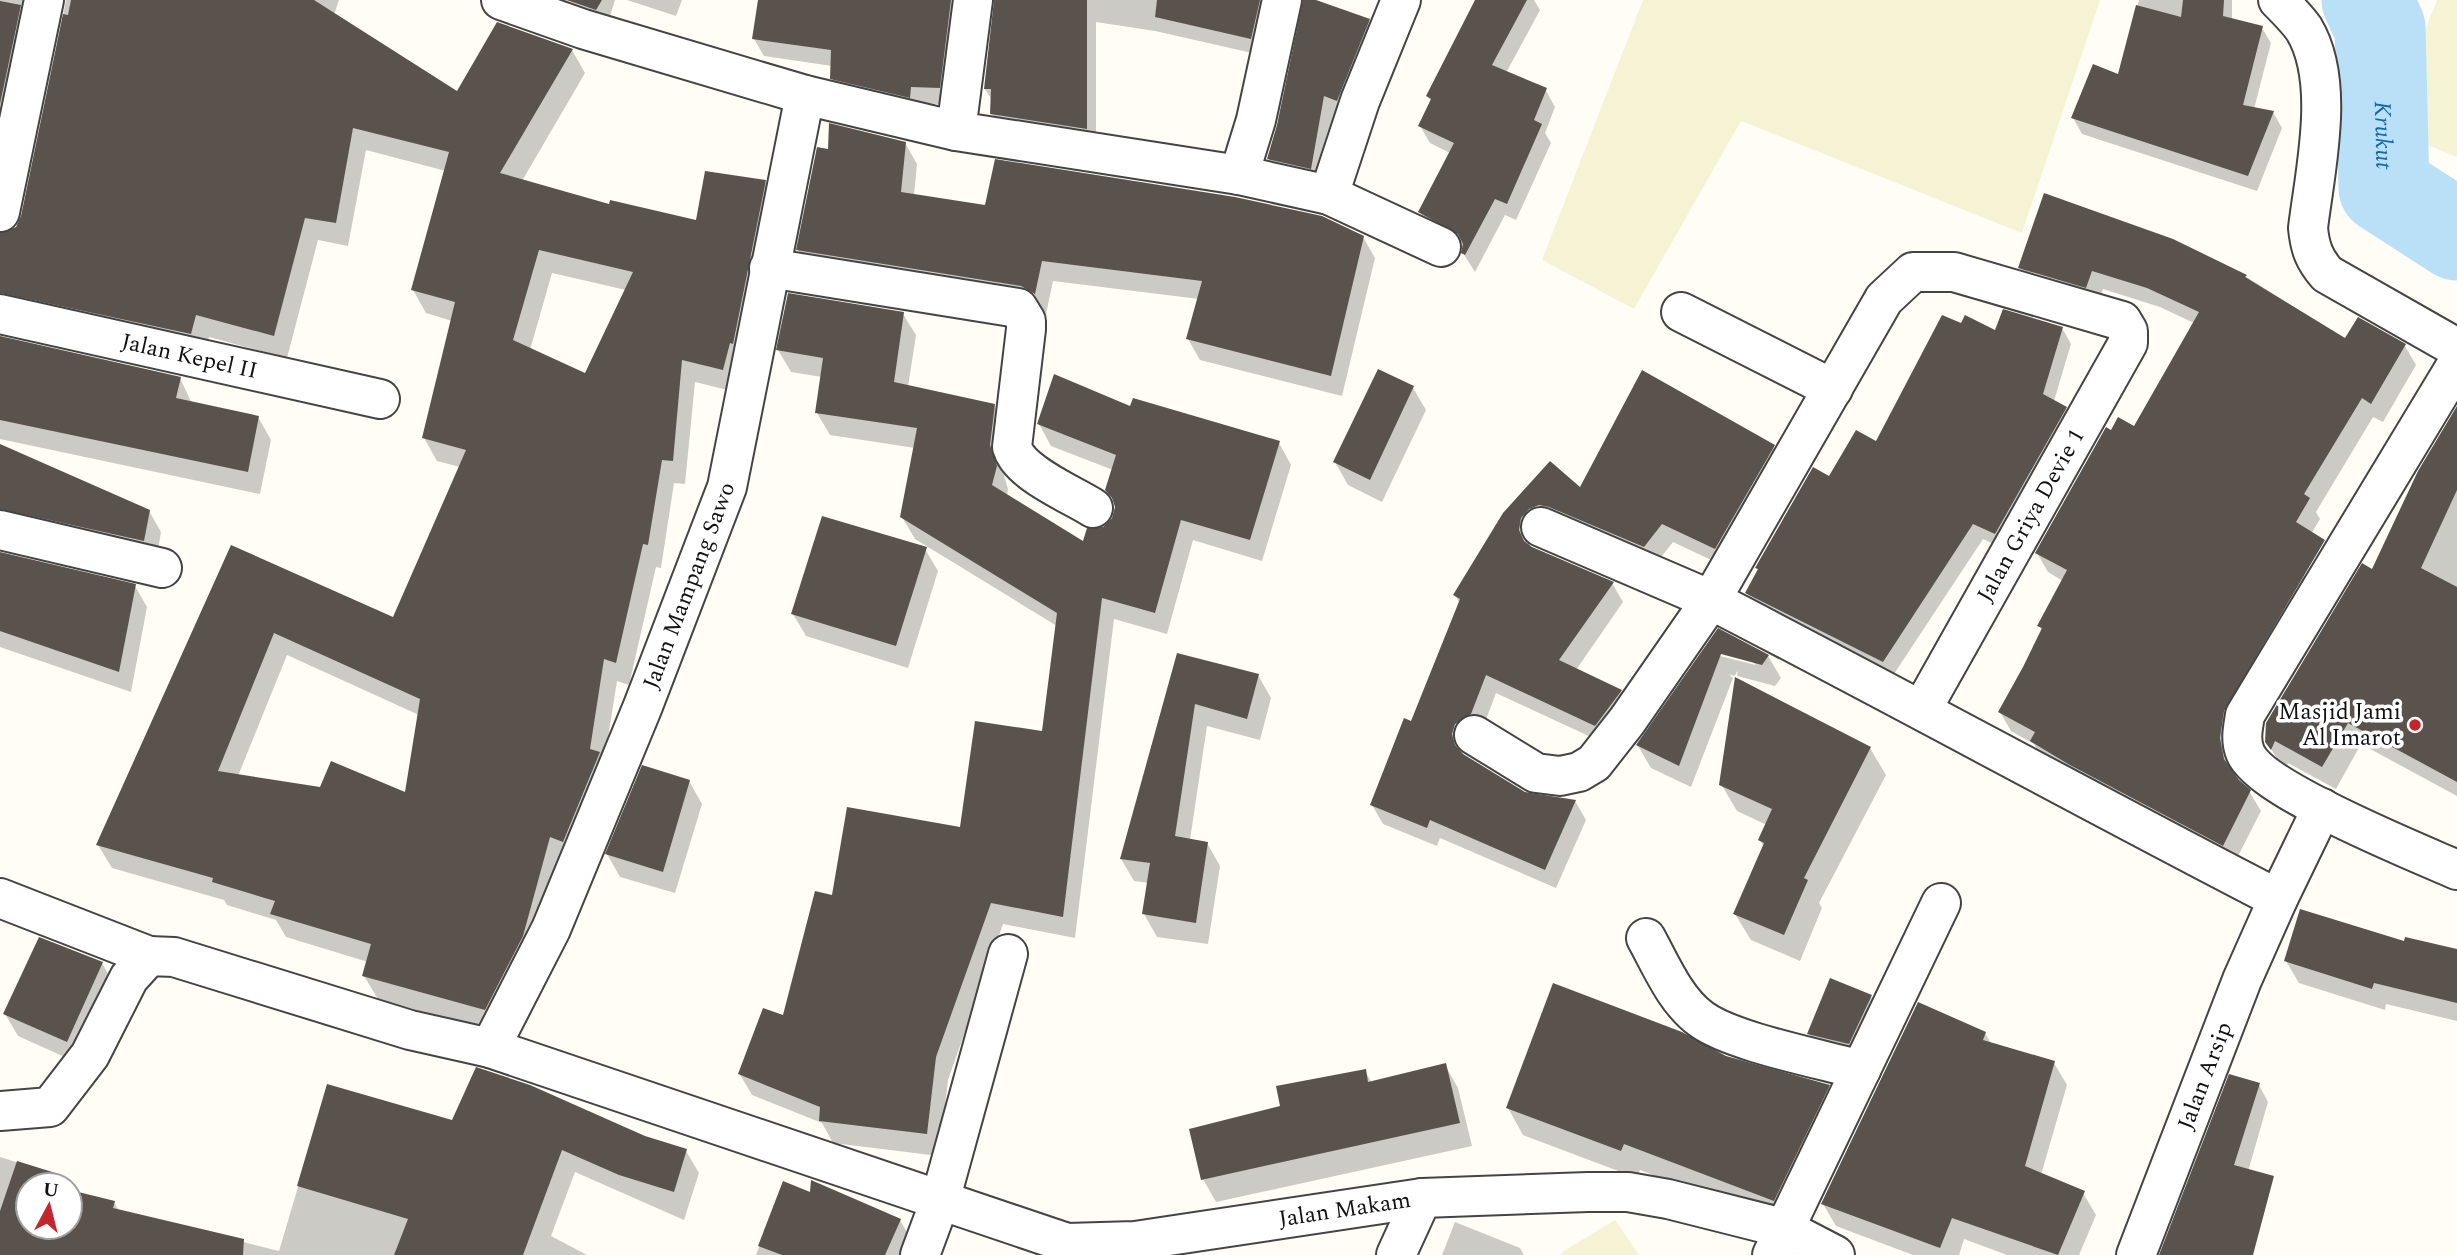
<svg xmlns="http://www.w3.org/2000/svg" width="2457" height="1255" font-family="Spectral,serif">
  <rect width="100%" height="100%" fill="#fffdf5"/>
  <g fill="#f6f3d4">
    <polygon points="1643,0 2100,0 2022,233 1741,121 1634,309 1542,260"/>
    <polygon points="2437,0 2457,0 2457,157 2387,129"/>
    <polygon points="1615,1220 1639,1255 1561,1255 1562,1252"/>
  </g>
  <g fill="#0003" fill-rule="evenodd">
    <polygon points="0,0 23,0 0,170"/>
    <path d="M 66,0 L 339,0 L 334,15 L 457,94 L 572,50 L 585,73 L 522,181 L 611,206 L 698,222 L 765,182 L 778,205 L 736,392 L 695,382 L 685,484 L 674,483 L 661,568 L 656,567 L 629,685 L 617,681 L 604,763 L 498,1033 L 378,999 L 364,976 L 368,962 L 286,937 L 276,920 L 227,905 L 224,900 L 112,868 L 98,845 L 232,548 L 394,619 L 460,467 L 437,461 L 424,438 L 452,321 L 426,313 L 413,290 L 446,171 L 366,150 L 348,246 L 318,240 L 287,358 L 209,337 L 204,357 L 50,322 L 37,299 L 29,187 ZM 552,273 L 626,290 L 586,375 L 530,350 ZM 287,655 L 419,715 L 406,794 L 321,789 L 238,776 Z"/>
    <polygon points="543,0 615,0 606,29"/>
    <polygon points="627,0 682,0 676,16"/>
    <polygon points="760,0 971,0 949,105 842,96 832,78 832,66 764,56 754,39"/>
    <polygon points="996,0 1276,0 1261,55 1155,31 1096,22 1096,146 1002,131 992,114 992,100 985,89"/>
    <polygon points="1304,0 1368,20 1381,43 1323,190 1282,181 1269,159 1279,125"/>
    <polygon points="1477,0 1534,0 1540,10 1506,73 1545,89 1555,107 1545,133 1551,143 1516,220 1505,215 1475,272 1463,253 1464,248 1430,229 1420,212 1450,153 1430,143 1420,126 1432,102 1428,96"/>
    <polygon points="2139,0 2232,0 2232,20 2262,28 2271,43 2254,109 2273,112 2282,128 2257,191 2082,134 2073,118 2119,77"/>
    <polygon points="905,143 917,164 914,195 987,207 1363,237 1375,258 1342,396 1200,360 1188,339 1199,299 1053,281 1046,314 1035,307 810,271 798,250 830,151"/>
    <polygon points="2020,268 2245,276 2346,340 2405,346 2416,365 2383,422 2373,417 2316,512 2320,519 2307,541 2304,574 2315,593 2231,758 2234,775 2249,791 2261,811 2234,864 2043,760 2034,744 2011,731 2000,712 2042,631 2039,626 2063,581 2048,572 2037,553 2112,432 2134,428 2194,323 2160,307 2103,289 2097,306 2031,287"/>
    <polygon points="903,314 916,335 908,387 994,406 1007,428 1002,468 1008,489 1007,496 1085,543 1114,519 1116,505 1107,490 1113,470 1051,446 1039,424 1131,408 1279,443 1291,465 1262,561 1193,540 1167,634 1114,619 1075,938 1003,924 948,1080 939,1156 833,1143 822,1123 752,1095 739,1073 784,1018 833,897 961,829 1044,733 1057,626 915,539 902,517 915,448 830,435 817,413 822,377 791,372 778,350"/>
    <polygon points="1962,326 1996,333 2062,328 2071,344 2054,401 2066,408 2075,423 2004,549 1983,539 1892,677 1756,609 1747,593 1759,571 1757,568 1830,479 1876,443"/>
    <polygon points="0,350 180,378 192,404 258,417 271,440 260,494 0,439"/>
    <polygon points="1413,388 1426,410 1382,502 1348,485 1335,462"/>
    <polygon points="2457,410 2457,796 2361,744 2336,789 2288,763 2285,771 2266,741 2373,572"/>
    <polygon points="0,446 149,511 161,532 156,562 0,533"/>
    <polygon points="1773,446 1784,465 1726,567 1673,542 1655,565 1531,537 1530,547 1612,583 1623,602 1576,670 1621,691 1632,710 1606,744 1496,693 1481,733 1466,742 1462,755 1524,793 1575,801 1586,820 1556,888 1440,838 1437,846 1383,824 1372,805 1412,723 1460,604 1455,595 1504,514 1580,489"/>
    <polygon points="925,549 938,571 908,668 806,636 793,614"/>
    <polygon points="0,554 135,586 147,607 131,692 0,647"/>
    <path d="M 1719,631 L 1768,656 L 1781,678 L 1775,686 L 1737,676 L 1738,671 L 1734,676 L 1729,674 L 1733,678 L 1691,787 L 1651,768 L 1638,746 ZM 1721,652 L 1751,660 L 1756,665 L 1720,656 Z"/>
    <polygon points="1178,655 1258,675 1271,698 1260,740 1207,726 1190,840 1207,843 1220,866 1208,944 1157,937 1144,914 1149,883 1134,881 1121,859"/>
    <polygon points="1870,748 1886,775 1819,903 1822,908 1800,961 1751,940 1735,914 1764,847 1760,840 1767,825 1737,811 1721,784"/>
    <polygon points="689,781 702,804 675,893 620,877 607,854"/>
    <polygon points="2405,943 2457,951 2457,1021 2386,1004 2385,1010 2299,983 2286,961"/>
    <polygon points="102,963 115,986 80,1064 18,1036 5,1014"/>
    <polygon points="1871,997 1884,1019 1862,1066 1821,1056 1809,1034"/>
    <polygon points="1985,1033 1992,1045 2054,1063 2067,1085 2041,1175 2083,1193 2096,1215 2079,1255 2007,1255 1964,1239 1959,1255 1913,1255 1836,1226 1823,1204"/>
    <polygon points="1726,1057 1828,1086 1844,1113 1789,1227 1640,1170 1637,1178 1523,1135 1508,1108"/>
    <polygon points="1445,1065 1458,1088 1472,1146 1216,1202 1203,1179 1283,1107 1365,1071 1372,1083"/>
    <polygon points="2259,1085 2268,1102 2224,1255 2161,1255"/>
    <polygon points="328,1086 453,1122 645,1137 686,1151 699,1173 684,1220 575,1172 551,1236 587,1255 0,1255 0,1157 61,1176 66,1185 28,1185 28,1227 70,1227 70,1192 114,1202 119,1211 279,1251"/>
    <polygon points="784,1184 900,1220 913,1243 908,1255 756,1255"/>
    <polygon points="1455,1222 1520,1248 1524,1255 1442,1255"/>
  </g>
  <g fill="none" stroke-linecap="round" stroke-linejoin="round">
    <path stroke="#b9e0f7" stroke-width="91" id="s1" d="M 2367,0 L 2380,28 L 2384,188 L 2457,235"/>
  </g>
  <g fill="#5a524d" fill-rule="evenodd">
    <path d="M 71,0 L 314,0 L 457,91 L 497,22 L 573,49 L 500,173 L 609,204 L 610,200 L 696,220 L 705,171 L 766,180 L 733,344 L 730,343 L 723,370 L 682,360 L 673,461 L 662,460 L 648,545 L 643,544 L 616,663 L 604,659 L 590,749 L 600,752 L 563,842 L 550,837 L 523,936 L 485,1010 L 362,976 L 371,944 L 270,914 L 275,901 L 212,882 L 213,878 L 96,845 L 231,545 L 393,617 L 466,450 L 422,438 L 455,302 L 411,290 L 449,152 L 353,128 L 336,223 L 305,218 L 274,336 L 196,315 L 191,334 L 0,293 L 0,233 L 16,227 L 21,216 L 63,14 L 68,15 ZM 539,250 L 633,272 L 585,373 L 513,340 ZM 274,633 L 420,699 L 405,792 L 331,761 L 320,787 L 218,771 Z"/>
    <polygon points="567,0 602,0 596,10"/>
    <polygon points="758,0 951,0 940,88 911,87 910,98 830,79 831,50 752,39"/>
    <polygon points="994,0 1087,0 1087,129 990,114 991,89 984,89"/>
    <polygon points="1157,0 1260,0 1251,39 1155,17"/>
    <polygon points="1303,0 1316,0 1370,19 1337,101 1324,96 1311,169 1267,159 1277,125"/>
    <polygon points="1475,0 1527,0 1492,65 1547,88 1534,120 1542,124 1507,204 1495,199 1465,255 1461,253 1463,244 1458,234 1418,212 1454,143 1418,126 1431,99 1426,96"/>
    <polygon points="2183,0 2224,0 2223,16 2263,26 2243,105 2274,111 2248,176 2071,118 2093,64 2118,74 2136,5 2181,17"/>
    <polygon points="0,1 21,5 0,104"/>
    <polygon points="829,123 906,142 901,192 985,205 995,159 1235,197 1322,216 1364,236 1331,376 1186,339 1202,281 1042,261 1035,294 1021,286 796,250 817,147 828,149"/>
    <polygon points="2044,193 2173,239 2247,275 2245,277 2345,338 2358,317 2406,344 2371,404 2362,398 2304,494 2310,498 2296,522 2325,540 2224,711 2220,738 2224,759 2239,780 2251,790 2223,846 2068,764 2030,741 2035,732 1998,712 2023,667 2042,628 2037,626 2067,570 2035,553 2106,427 2111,430 2118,417 2134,426 2199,312 2147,288 2092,271 2086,288 2018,268"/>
    <polygon points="788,293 904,312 894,382 995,404 990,445 997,466 992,485 1083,541 1087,528 1103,527 1112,518 1115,507 1112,498 1105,490 1116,455 1037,424 1054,374 1130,406 1133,398 1280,441 1250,540 1181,520 1155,613 1102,598 1063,917 991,903 936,1057 927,1134 819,1121 820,1107 738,1074 763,1008 783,1015 815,891 832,895 847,807 960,827 975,721 1042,731 1057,613 900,517 917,428 815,413 823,358 776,350"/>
    <polygon points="2003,309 2063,327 2043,394 2067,407 1995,534 1973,524 1883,662 1745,593 1758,569 1755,568 1813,467 1829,476 1856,430 1876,441 1942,315 1961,323 1965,315 1995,330"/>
    <polygon points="0,336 181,377 176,398 259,416 248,472 0,420"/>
    <polygon points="1378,369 1414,386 1370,480 1333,462"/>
    <polygon points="1642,370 1775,445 1715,549 1662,524 1644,547 1549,507 1539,505 1529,509 1521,518 1519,530 1524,541 1532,547 1614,582 1559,660 1622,690 1595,726 1486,675 1471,714 1455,724 1452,734 1455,745 1463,754 1525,792 1576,800 1545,870 1430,820 1427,828 1370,805 1404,718 1411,721 1460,599 1453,595 1503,513 1550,461 1580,487"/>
    <polygon points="2457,406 2457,490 2421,568 2457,587 2457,782 2348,723 2322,767 2275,741 2271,750 2265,742 2266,723 2362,563 2372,569 2418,471"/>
    <polygon points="0,444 150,510 144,541 0,509"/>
    <polygon points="822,516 927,547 896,646 791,614"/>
    <polygon points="0,552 136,584 119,672 0,631"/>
    <polygon points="1718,628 1769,655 1762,665 1721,654 1679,766 1636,745"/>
    <polygon points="1177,653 1259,674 1247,719 1195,704 1175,836 1208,842 1196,923 1142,914 1150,863 1120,859"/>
    <polygon points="1735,677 1871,747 1804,878 1808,880 1784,935 1733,914 1764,843 1758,840 1772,809 1719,785"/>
    <polygon points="642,765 690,780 663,872 605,854"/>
    <polygon points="2300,909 2404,941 2405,937 2457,949 2457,1003 2374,983 2372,989 2284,961"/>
    <polygon points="39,937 103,962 67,1042 3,1014"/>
    <polygon points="1830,978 1872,995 1849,1044 1807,1034"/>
    <polygon points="1553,983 1682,1032 1726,1056 1830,1085 1774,1201 1624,1144 1621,1151 1506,1108"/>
    <polygon points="1918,1002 1986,1032 1983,1040 2055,1061 2025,1166 2085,1191 2058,1255 1952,1218 1940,1248 1821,1204"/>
    <polygon points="1446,1063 1460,1123 1201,1180 1189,1129 1280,1106 1276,1086 1366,1069 1368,1082"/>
    <polygon points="476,1067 530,1085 645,1136 687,1149 674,1192 619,1175 562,1150 523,1255 394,1255 408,1219 297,1186 327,1084 452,1120"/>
    <polygon points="2229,1074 2260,1083 2234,1165 2274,1176 2253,1255 2159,1255"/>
    <polygon points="17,1161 62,1175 59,1185 28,1185 28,1227 70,1227 70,1190 115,1201 113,1208 244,1239 243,1255 0,1255 0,1211"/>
    <polygon points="811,1180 901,1219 885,1255 782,1255 758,1246 783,1181 810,1192"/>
  </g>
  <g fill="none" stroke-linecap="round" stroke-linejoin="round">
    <g stroke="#444" stroke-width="42">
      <g id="minor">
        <polyline points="501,0 583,29 805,95 956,131 1239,175 1329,195 1441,247"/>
        <path d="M 2278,0 C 2287,9 2297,19 2304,29 C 2336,82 2315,170 2308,228 C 2310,248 2314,259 2327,274 L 2457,348"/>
        <polyline points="956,131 973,0"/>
        <polyline points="1239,175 1256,120 1282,0"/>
        <polyline points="1329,195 1360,101 1401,0"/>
        <polyline points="0,212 44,0"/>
        <path d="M 769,268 L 1018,308 L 1026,321 L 1026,329 L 1012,447 C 1019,473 1071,494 1093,508"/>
        <polyline points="1681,312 1833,389"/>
        <path id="s2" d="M 0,314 L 380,399"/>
        <path d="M 2457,364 L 2245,715 C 2243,728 2240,739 2245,752 C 2259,789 2416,852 2457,870"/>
        <polyline points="0,530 162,568"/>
        <path id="s3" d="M 1922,709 L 2128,343 L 2128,331 L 2122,321 L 1954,272 L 1913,272 L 1884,299 L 1711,600 C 1901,698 2088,801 2278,899 L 2322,808"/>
        <polyline points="1474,735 1536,773 1560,776 1579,772 1594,763 1627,721 1711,600 1541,527"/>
        <polyline points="0,898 149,956"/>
        <path d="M 1646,938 C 1661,965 1675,1000 1701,1019 C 1732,1042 1821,1059 1861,1070"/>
        <path id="s4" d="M 490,1048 L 551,929 L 643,706 L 727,487 L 805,95"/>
        <path id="s5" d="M 0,1111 L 50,1107 L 90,1055 L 129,978 L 149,956 L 174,957 L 410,1030 L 490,1048 L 1067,1243 L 1135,1241 L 1422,1198 L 1588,1192 L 1628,1192 L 1668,1199 L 1783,1228 L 1835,1255"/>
        <polyline points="920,1255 940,1201 1008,954"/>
        <polyline points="1396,1255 1422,1198"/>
        <polyline points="1772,1255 1941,903"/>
        <path id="s6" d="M 2136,1255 L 2242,980 L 2278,899"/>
      </g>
    </g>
    <use href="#minor" stroke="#fff" stroke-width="38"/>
  </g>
  <circle fill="#c4262e" stroke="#fff" stroke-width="2.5" cx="2415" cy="725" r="7"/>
  <g text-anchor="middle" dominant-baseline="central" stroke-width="7" stroke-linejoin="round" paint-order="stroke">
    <g font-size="23" fill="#111" stroke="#fff">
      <text stroke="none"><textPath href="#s2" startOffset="194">Jalan Kepel II</textPath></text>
      <text stroke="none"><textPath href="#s3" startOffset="222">Jalan Griya Devie 1</textPath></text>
      <text stroke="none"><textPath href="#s4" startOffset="504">Jalan Mampang Sawo</textPath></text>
      <text stroke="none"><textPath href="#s6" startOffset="192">Jalan Arsip</textPath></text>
      <text stroke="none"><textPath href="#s5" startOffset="1475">Jalan Makam</textPath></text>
    </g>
    <g font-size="23" fill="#111" stroke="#fff" text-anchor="end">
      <text x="2401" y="712">Masjid Jami<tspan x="2401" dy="26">Al Imarot</tspan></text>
    </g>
    <g font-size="24" font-style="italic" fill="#1768a6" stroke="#fff">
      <text stroke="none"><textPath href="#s1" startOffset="138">Krukut</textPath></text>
    </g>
  </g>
  <g transform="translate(49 1206) rotate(7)"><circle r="33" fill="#ffffff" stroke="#a0a0a0" stroke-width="2"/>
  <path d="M0-5L12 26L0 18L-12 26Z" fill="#c4262e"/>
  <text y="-10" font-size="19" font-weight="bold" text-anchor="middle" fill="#111111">U</text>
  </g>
</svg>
